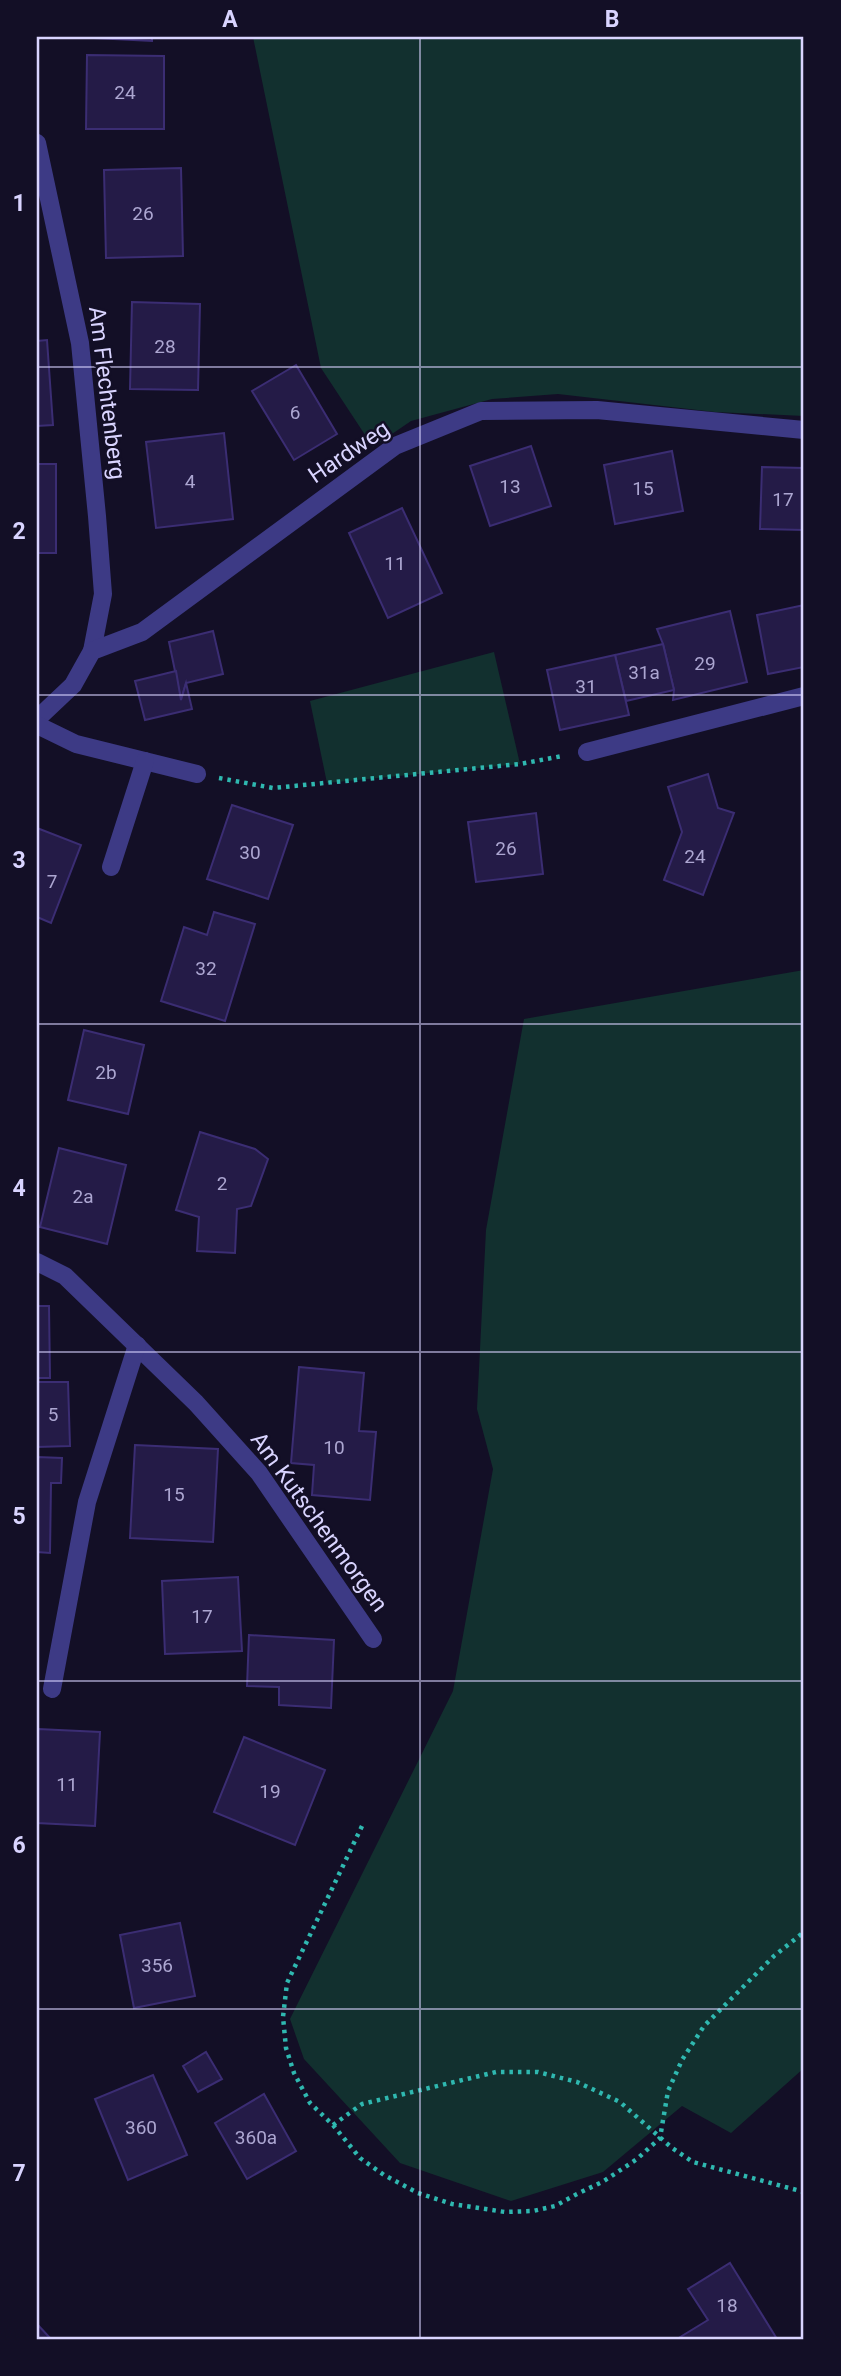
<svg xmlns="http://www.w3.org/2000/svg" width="841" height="2376" font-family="Roboto,sans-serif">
  <rect width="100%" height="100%" fill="#130f26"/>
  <g fill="#12302f">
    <polygon points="253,37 804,37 804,416 715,412 558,394 492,399 411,421 373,447 321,368"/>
    <polygon points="494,652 520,764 327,783 310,701"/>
    <polygon points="804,970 804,2068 731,2133 682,2106 603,2172 511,2201 400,2163 304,2059 290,2019 453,1691 493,1469 477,1409 486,1230 524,1019"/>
  </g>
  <g fill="#241b47" stroke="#3b2d73" stroke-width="2">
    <polygon points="73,37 152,37 152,41"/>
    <polygon points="87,55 164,56 164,129 86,129"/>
    <polygon points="181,168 183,256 106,258 104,170"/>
    <polygon points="132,302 200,304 198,390 130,389"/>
    <polygon points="47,340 53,425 37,426 37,341"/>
    <polygon points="296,365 337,434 294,460 252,391"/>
    <polygon points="224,433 233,519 156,528 146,442"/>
    <polygon points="531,446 551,506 490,526 470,466"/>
    <polygon points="672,451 683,511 615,524 604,465"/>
    <rect x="37" y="464" width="19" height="89"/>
    <polygon points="762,467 804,468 804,530 760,529"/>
    <polygon points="402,508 442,593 388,618 349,533"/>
    <polygon points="804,605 804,667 768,674 757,615"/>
    <polygon points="730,611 747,682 673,700 674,690 663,644 657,629"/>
    <polygon points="213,631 223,674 186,683 181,700 169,642"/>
    <polygon points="663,644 674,690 626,701 615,655"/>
    <polygon points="615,655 629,715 560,730 547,670"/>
    <polygon points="176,671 181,700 186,683 192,709 145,720 135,681"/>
    <polygon points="708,774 718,808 734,813 703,895 664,880 682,832 668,787"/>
    <polygon points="232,805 293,825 268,899 207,879"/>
    <polygon points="536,813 543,874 476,882 468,822"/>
    <polygon points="37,828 81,845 51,923 37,917"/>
    <polygon points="214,912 255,924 225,1021 161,1001 184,927 207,935"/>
    <polygon points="84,1030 144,1045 128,1114 68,1100"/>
    <polygon points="200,1132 255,1149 268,1159 251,1206 237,1209 235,1253 197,1251 199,1217 176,1210"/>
    <polygon points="59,1148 126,1165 107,1244 40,1227"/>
    <polygon points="37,1306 49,1306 50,1378 37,1378"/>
    <polygon points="299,1367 364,1373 359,1431 376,1432 370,1500 312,1495 314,1465 291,1463"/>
    <polygon points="37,1382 68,1382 70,1446 37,1447"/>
    <polygon points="135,1445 218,1449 213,1542 130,1538"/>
    <polygon points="37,1457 62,1458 61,1483 51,1483 50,1553 37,1552"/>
    <polygon points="238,1577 242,1651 165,1654 162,1581"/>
    <polygon points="249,1635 334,1640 331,1708 279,1705 279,1687 247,1686"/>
    <polygon points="38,1729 100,1732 95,1826 37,1823"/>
    <polygon points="244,1737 325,1770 295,1845 214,1812"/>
    <polygon points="180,1923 195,1996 134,2008 120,1935"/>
    <polygon points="206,2052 222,2079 198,2092 183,2066"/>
    <polygon points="153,2075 187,2155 128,2180 95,2099"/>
    <polygon points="264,2094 296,2151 247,2179 215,2123"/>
    <polygon points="730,2263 777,2339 677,2339 708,2320 688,2289"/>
    <polygon points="37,2324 51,2339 37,2339"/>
  </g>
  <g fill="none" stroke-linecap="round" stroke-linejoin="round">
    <g stroke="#2fb8b0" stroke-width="4.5" stroke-dasharray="3.5 5" stroke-linecap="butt">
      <polyline points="219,778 273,788 520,764 562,756"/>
      <polyline points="362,1826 287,1983 283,2017 286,2048 294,2073 310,2103 333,2125 360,2158 384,2175 418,2193 452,2204 505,2212 533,2211 555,2206 577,2194 604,2181 637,2159 660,2138 668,2091 682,2060 704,2026 774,1956 804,1932"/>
      <polyline points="333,2125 362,2104 496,2072 538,2072 577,2082 620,2102 672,2148 693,2162 804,2192"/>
    </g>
    <g stroke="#3d3a85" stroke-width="18">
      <polyline points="37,143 80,343 97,516 103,594 92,651"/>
      <polyline points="37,719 73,685 92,651 142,632 395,446 481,411 597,410 804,430"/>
      <polyline points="37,725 76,744 197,774"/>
      <polyline points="587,752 804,696"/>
      <polyline points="111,867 145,761"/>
      <polyline points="37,1262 65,1276 196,1403 259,1473 373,1639"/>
      <polyline points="52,1689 87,1502 137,1345"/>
    </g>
  </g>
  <path fill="none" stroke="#d9d4ff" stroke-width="2" stroke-opacity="0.55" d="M 420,37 L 420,2339M 37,367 L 804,367M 37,695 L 804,695M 37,1024 L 804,1024M 37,1352 L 804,1352M 37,1681 L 804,1681M 37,2009 L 804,2009"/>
  <g text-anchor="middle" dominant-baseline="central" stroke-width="5" stroke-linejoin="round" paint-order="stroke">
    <g font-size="19" fill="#aca6d1">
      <text x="125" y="92">24</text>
      <text x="143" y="213">26</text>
      <text x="165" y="346">28</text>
      <text x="295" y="412">6</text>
      <text x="190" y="481">4</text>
      <text x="510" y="486">13</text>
      <text x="643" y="488">15</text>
      <text x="783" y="499">17</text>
      <text x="395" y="563">11</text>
      <text x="705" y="663">29</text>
      <text x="644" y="672">31a</text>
      <text x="586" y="686">31</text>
      <text x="506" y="848">26</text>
      <text x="250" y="852">30</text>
      <text x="695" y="856">24</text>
      <text x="52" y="881">7</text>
      <text x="206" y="968">32</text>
      <text x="106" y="1072">2b</text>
      <text x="222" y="1183">2</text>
      <text x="83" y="1196">2a</text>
      <text x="53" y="1414">5</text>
      <text x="334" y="1447">10</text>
      <text x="174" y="1494">15</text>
      <text x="202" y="1616">17</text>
      <text x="67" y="1784">11</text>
      <text x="270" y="1791">19</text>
      <text x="157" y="1965">356</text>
      <text x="141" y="2127">360</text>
      <text x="256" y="2137">360a</text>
      <text x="727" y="2305">18</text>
    </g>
    <g font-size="23" fill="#d9d4ff" stroke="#130f26">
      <text transform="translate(107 393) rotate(83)">Am Flechtenberg</text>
      <text transform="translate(349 452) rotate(-34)">Hardweg</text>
      <text transform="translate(319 1522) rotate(54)">Am Kutschenmorgen</text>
    </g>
  </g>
  <rect width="841" height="2376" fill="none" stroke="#130f26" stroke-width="77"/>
  <rect x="38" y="38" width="764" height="2300" fill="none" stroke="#d9d4ff" stroke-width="2.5"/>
  <g font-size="23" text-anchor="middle" font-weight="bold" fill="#d9d4ff">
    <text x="230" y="27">A</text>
    <text x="612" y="27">B</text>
    <text x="19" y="211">1</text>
    <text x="19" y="539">2</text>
    <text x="19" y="868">3</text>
    <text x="19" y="1196">4</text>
    <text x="19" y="1524">5</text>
    <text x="19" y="1853">6</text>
    <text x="19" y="2181">7</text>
  </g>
</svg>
